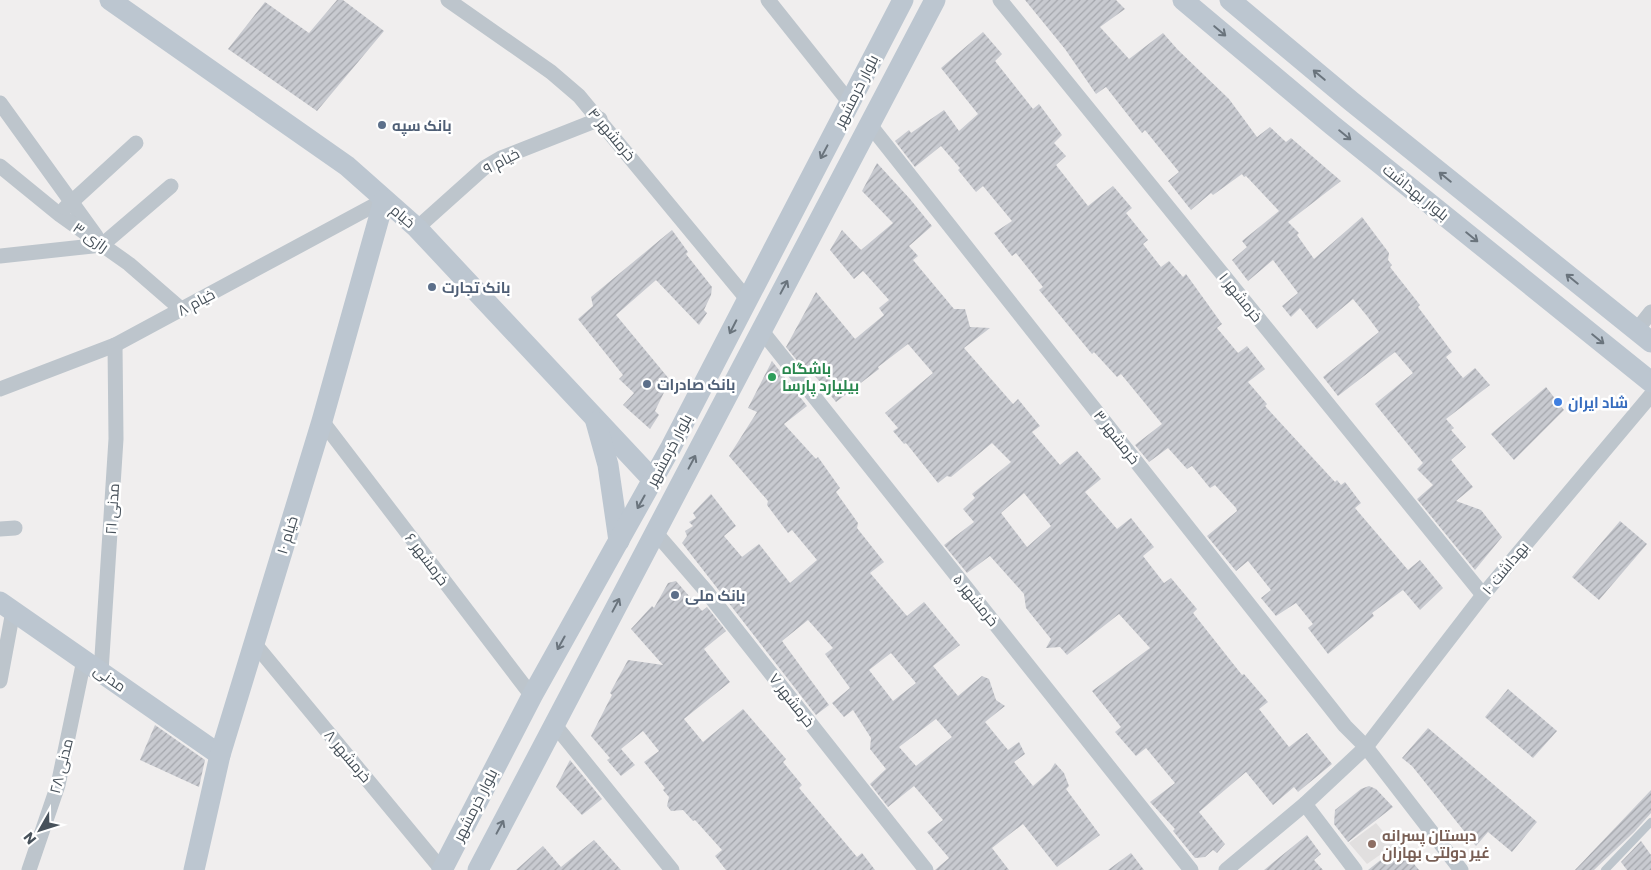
<svg xmlns="http://www.w3.org/2000/svg" width="1651" height="870" font-family="Poppins,Cairo,sans-serif">
  <defs>
    <pattern id="building-hatch" width="6" height="6" patternUnits="userSpaceOnUse" patternTransform="scale(1.25)"><rect width="6" height="6" fill="#c8cad0"/><path d="M-1 1l2-2M0 6l6-6M5 7l2-2" fill="none" stroke="#a4a6ac"/></pattern>
  </defs>
  <rect width="100%" height="100%" fill="#f0eeee"/>
  <polygon fill="#e1dfdf" points="1376,823 1394,845 1367,864 1349,843"/>
  <g fill="url(#building-hatch)" fill-rule="evenodd">
    <polygon points="337,0 343,0 384,31 317,111 228,49 265,2 309,33"/>
    <polygon points="1025,0 1116,0 1125,9 1100,27 1129,59 1163,33 1178,50 1229,99 1257,137 1270,127 1286,142 1291,138 1341,181 1288,222 1299,233 1297,235 1314,259 1362,217 1389,253 1388,260 1392,265 1390,267 1420,305 1418,307 1452,352 1446,357 1463,378 1475,368 1490,385 1446,419 1454,428 1451,430 1466,447 1451,460 1473,487 1456,501 1481,510 1502,537 1475,570 1417,499 1433,485 1417,469 1423,463 1375,404 1413,373 1395,352 1338,396 1323,377 1379,332 1367,316 1353,299 1317,329 1300,308 1291,317 1282,306 1298,293 1273,260 1248,281 1232,260 1247,247 1242,241 1279,211 1246,176 1244,177 1242,174 1213,195 1211,193 1191,210 1168,181 1179,172 1145,130 1142,133 1106,87 1096,94 1065,49"/>
    <polygon points="983,32 1002,54 995,61 1033,109 1039,104 1062,135 1054,143 1066,156 1056,165 1088,206 1113,186 1132,208 1126,213 1148,240 1143,244 1161,267 1169,261 1183,277 1186,274 1222,324 1217,328 1238,353 1247,346 1265,369 1248,382 1267,404 1265,406 1335,482 1337,480 1341,485 1345,482 1361,503 1355,508 1408,570 1420,560 1443,588 1420,610 1403,590 1372,613 1374,616 1328,654 1308,628 1313,624 1296,603 1276,616 1261,598 1271,590 1248,561 1236,571 1207,536 1237,511 1236,508 1215,485 1210,488 1192,466 1187,469 1168,448 1149,462 1135,445 1162,424 1121,374 1117,377 1094,352 1092,354 1039,290 1043,287 1016,253 1012,256 994,233 1012,221 983,186 976,192 958,170 960,168 941,146 915,167 895,141 909,130 911,133 944,110 959,131 978,114 941,68"/>
    <path d="M 877,163 L 910,199 L 932,226 L 909,246 L 918,256 L 913,260 L 954,309 L 965,309 L 970,327 L 990,328 L 964,348 L 1013,404 L 1018,399 L 1040,426 L 1032,432 L 1060,465 L 1077,451 L 1101,479 L 1085,492 L 1117,529 L 1131,518 L 1154,547 L 1143,556 L 1164,583 L 1171,578 L 1197,609 L 1193,613 L 1242,675 L 1244,674 L 1268,702 L 1259,709 L 1289,747 L 1307,733 L 1332,764 L 1298,792 L 1294,787 L 1273,805 L 1246,772 L 1199,812 L 1225,844 L 1217,853 L 1213,850 L 1205,857 L 1195,858 L 1173,831 L 1175,829 L 1150,802 L 1175,783 L 1146,748 L 1136,756 L 1115,732 L 1121,727 L 1092,691 L 1150,648 L 1119,614 L 1067,655 L 1060,647 L 1046,648 L 1051,639 L 1026,608 L 1024,594 L 990,556 L 967,573 L 944,545 L 974,522 L 963,509 L 975,498 L 972,494 L 1011,462 L 992,443 L 951,477 L 947,476 L 938,483 L 906,443 L 904,444 L 893,431 L 898,428 L 885,413 L 933,373 L 908,344 L 878,367 L 879,369 L 836,402 L 807,366 L 804,369 L 786,347 L 816,292 L 855,339 L 884,315 L 879,308 L 889,300 L 863,271 L 854,279 L 830,250 L 842,230 L 861,250 L 893,223 L 862,191 ZM 1024,493 L 1051,526 L 1027,547 L 1001,513 Z"/>
    <polygon points="672,230 688,252 686,254 712,287 711,295 704,310 707,313 699,325 656,280 616,315 670,380 655,411 659,415 650,429 623,405 634,393 619,379 623,375 578,319 593,306 591,297"/>
    <path d="M 772,361 L 807,406 L 784,424 L 816,459 L 818,457 L 840,488 L 836,492 L 858,523 L 857,528 L 884,562 L 870,573 L 907,616 L 924,602 L 960,645 L 933,666 L 958,696 L 982,676 L 989,679 L 996,700 L 1005,706 L 985,722 L 1008,750 L 1019,742 L 1025,754 L 1014,762 L 1033,786 L 1050,771 L 1055,763 L 1064,773 L 1069,786 L 1066,789 L 1100,835 L 1057,867 L 1023,824 L 992,848 L 1009,870 L 935,870 L 949,858 L 927,832 L 943,820 L 914,786 L 888,807 L 870,784 L 886,769 L 870,749 L 871,738 L 853,710 L 844,717 L 832,703 L 850,688 L 825,654 L 833,648 L 808,620 L 782,641 L 829,705 L 816,715 L 682,543 L 687,536 L 685,531 L 693,526 L 689,522 L 696,518 L 693,513 L 711,494 L 736,526 L 724,536 L 742,557 L 759,544 L 790,583 L 817,560 L 792,530 L 788,533 L 767,505 L 768,501 L 729,456 L 757,412 L 748,408 ZM 891,653 L 916,683 L 893,701 L 869,670 ZM 936,719 L 952,737 L 916,766 L 899,747 Z"/>
    <polygon points="1546,387 1564,410 1514,460 1491,434"/>
    <polygon points="1620,521 1647,544 1599,600 1572,577"/>
    <polygon points="676,581 702,611 707,607 726,631 704,649 730,682 684,719 703,742 743,709 786,759 783,762 802,785 799,788 857,857 862,853 875,870 726,870 715,856 722,850 695,820 693,821 683,810 671,811 667,806 669,797 663,790 665,788 644,762 659,751 643,731 621,749 635,765 621,776 607,760 610,758 591,736 612,695 610,693 628,660 663,665 631,629 652,606 654,608 668,583"/>
    <polygon points="1508,689 1557,731 1533,758 1485,717"/>
    <polygon points="155,725 205,760 199,787 140,760"/>
    <polygon points="1428,728 1537,822 1512,852 1488,832 1476,846 1412,766 1402,758"/>
    <polygon points="570,760 602,799 582,815 556,787"/>
    <polygon points="1369,786 1376,789 1393,807 1348,842 1334,824 1335,810 1361,789"/>
    <polygon points="1651,790 1651,813 1634,832 1594,870 1575,870"/>
    <polygon points="1307,835 1321,854 1314,860 1323,870 1264,870"/>
    <polygon points="594,840 621,870 516,870 543,846 561,867"/>
    <polygon points="1641,841 1651,855 1651,870 1627,870 1621,862"/>
    <polygon points="1402,843 1417,861 1414,864 1419,870 1368,870"/>
    <polygon points="1131,853 1144,870 1108,870"/>
  </g>
  <g fill="none" stroke-linecap="round" stroke-linejoin="round">
    <polyline stroke="#bdc5cc" stroke-width="8" points="1605,870 1651,822"/>
    <g stroke="#bdc5cc" stroke-width="15">
      <polyline points="448,0 551,72 579,96 747,299"/>
      <polyline points="768,0 850,103"/>
      <polyline points="1000,0 1483,595"/>
      <polyline points="0,103 96,236"/>
      <polyline points="870,125 1345,726 1366,747 1461,870"/>
      <polyline points="0,166 60,215 129,264 182,310"/>
      <polyline points="65,208 136,143"/>
      <polyline points="417,228 484,168 501,158 600,119"/>
      <polyline points="102,245 171,186"/>
      <polyline points="0,256 102,245"/>
      <polyline points="761,330 1191,870"/>
      <polyline points="1636,331 1651,312"/>
      <polyline points="0,389 115,345 384,200"/>
      <polyline points="322,421 532,696"/>
      <polyline points="0,529 15,528"/>
      <polyline points="655,532 706,591 926,870"/>
      <polyline points="254,643 442,870"/>
      <polyline points="101,672 116,439 115,345"/>
      <polyline points="0,681 13,611"/>
      <polyline points="554,724 672,870"/>
      <polyline points="1305,804 1355,870"/>
      <polyline points="29,870 58,785 84,660"/>
      <polyline points="1226,870 1305,804 1366,747 1483,595 1651,395"/>
    </g>
    <g stroke="#bcc6d0" stroke-width="21">
      <polyline points="110,0 347,166 417,228 653,480"/>
      <polyline points="1183,0 1332,125 1651,382"/>
      <polyline points="1230,0 1351,101 1651,342"/>
      <polyline points="596,422 608,465 619,541"/>
      <polyline points="0,602 220,755"/>
      <polyline points="194,870 220,755 322,421 384,200"/>
      <polyline points="442,870 532,696 671,447 903,0"/>
      <polyline points="478,870 935,0"/>
    </g>
  </g>
  <defs><path id="oneway-shaft" d="M-6 0H5M1.5-3L5.5 0L1.5 3" fill="none" stroke-width="1.6" stroke-linecap="round" stroke-linejoin="round" transform="scale(1.25)"/></defs>
  <g stroke="#6a747d">
    <use href="#oneway-shaft" transform="translate(1220 31) rotate(40)"/>
    <use href="#oneway-shaft" transform="translate(1319 75) rotate(-140)"/>
    <use href="#oneway-shaft" transform="translate(1345 135) rotate(39)"/>
    <use href="#oneway-shaft" transform="translate(824 152) rotate(118)"/>
    <use href="#oneway-shaft" transform="translate(1445 177) rotate(-141)"/>
    <use href="#oneway-shaft" transform="translate(1472 237) rotate(39)"/>
    <use href="#oneway-shaft" transform="translate(1572 279) rotate(-141)"/>
    <use href="#oneway-shaft" transform="translate(784 287) rotate(-62)"/>
    <use href="#oneway-shaft" transform="translate(733 327) rotate(117)"/>
    <use href="#oneway-shaft" transform="translate(1598 339) rotate(39)"/>
    <use href="#oneway-shaft" transform="translate(692 462) rotate(-62)"/>
    <use href="#oneway-shaft" transform="translate(641 502) rotate(119)"/>
    <use href="#oneway-shaft" transform="translate(616 605) rotate(-62)"/>
    <use href="#oneway-shaft" transform="translate(561 643) rotate(119)"/>
    <use href="#oneway-shaft" transform="translate(500 827) rotate(-62)"/>
  </g>
  <g fill="#5c6f8a" stroke="#fff" stroke-width="2">
    <circle cx="382" cy="125" r="5"/>
    <circle cx="432" cy="287" r="5"/>
    <circle cx="647" cy="384" r="5"/>
    <circle cx="675" cy="595" r="5"/>
  </g>
  <circle fill="#2e9e5b" stroke="#fff" stroke-width="2" cx="772" cy="377" r="5"/>
  <circle fill="#3f7fe0" stroke="#fff" stroke-width="2" cx="1558" cy="402" r="5"/>
  <circle fill="#8d6e63" stroke="#fff" stroke-width="2" cx="1372" cy="844" r="5"/>
  <g text-anchor="middle" dominant-baseline="central" stroke-width="5" stroke-linejoin="round" paint-order="stroke">
    <g font-size="15" fill="#47515a" stroke="#fff">
      <text transform="translate(856 91) rotate(-63)">بلوار خرمشهر</text>
      <text transform="translate(612 134) rotate(50)">خرمشهر ۴</text>
      <text transform="translate(501 161) rotate(-28)">خیام ۹</text>
      <text transform="translate(1416 192) rotate(39)">بلوار بهداشت</text>
      <text transform="translate(403 216) rotate(40)">خیام</text>
      <text transform="translate(91 237) rotate(35)">رازی ۳</text>
      <text transform="translate(1241 297) rotate(51)">خرمشهر ۱</text>
      <text transform="translate(196 302) rotate(-28)">خیام ۸</text>
      <text transform="translate(1117 437) rotate(52)">خرمشهر ۳</text>
      <text transform="translate(669 450) rotate(-62)">بلوار خرمشهر</text>
      <text transform="translate(112 509) rotate(-86)">مدنی ۲۱</text>
      <text transform="translate(287 535) rotate(-73)">خیام ۱۰</text>
      <text transform="translate(427 559) rotate(53)">خرمشهر ۶</text>
      <text transform="translate(1505 568) rotate(-50)">بهداشت ۱۰</text>
      <text transform="translate(976 600) rotate(51)">خرمشهر ۵</text>
      <text transform="translate(110 678) rotate(35)">مدنی</text>
      <text transform="translate(792 700) rotate(52)">خرمشهر ۷</text>
      <text transform="translate(348 756) rotate(50)">خرمشهر ۸</text>
      <text transform="translate(61 766) rotate(-76)">مدنی ۲۸</text>
      <text transform="translate(475 805) rotate(-63)">بلوار خرمشهر</text>
    </g>
    <g font-size="15" font-weight="bold" fill="#4e5e75" stroke="#fff" text-anchor="start">
      <text x="392" y="125">بانک سپه</text>
      <text x="442" y="287">بانک تجارت</text>
      <text x="657" y="384">بانک صادرات</text>
      <text x="685" y="595">بانک ملی</text>
    </g>
    <g font-size="15" font-weight="bold" fill="#27864d" stroke="#fff" text-anchor="start">
      <text x="782" y="368">باشگاه<tspan x="782" dy="17">بیلیارد پارسا</tspan></text>
    </g>
    <g font-size="15" font-weight="bold" fill="#366cbe" stroke="#fff" text-anchor="start">
      <text x="1568" y="402">شاد ایران</text>
    </g>
    <g font-size="15" font-weight="bold" fill="#785e54" stroke="#fff" text-anchor="start">
      <text x="1382" y="835">دبستان پسرانه<tspan x="1382" dy="17">غیر دولتی بهاران</tspan></text>
    </g>
  </g>
  <g transform="translate(40 830) rotate(231)" stroke="#ffffff" stroke-width="4" paint-order="stroke">
  <path d="M0-4L9 19L0 12L-9 19Z" fill="#47515a"/>
  <text y="-8" font-size="14" font-weight="bold" text-anchor="middle" fill="#47515a">N</text>
  </g>
</svg>
